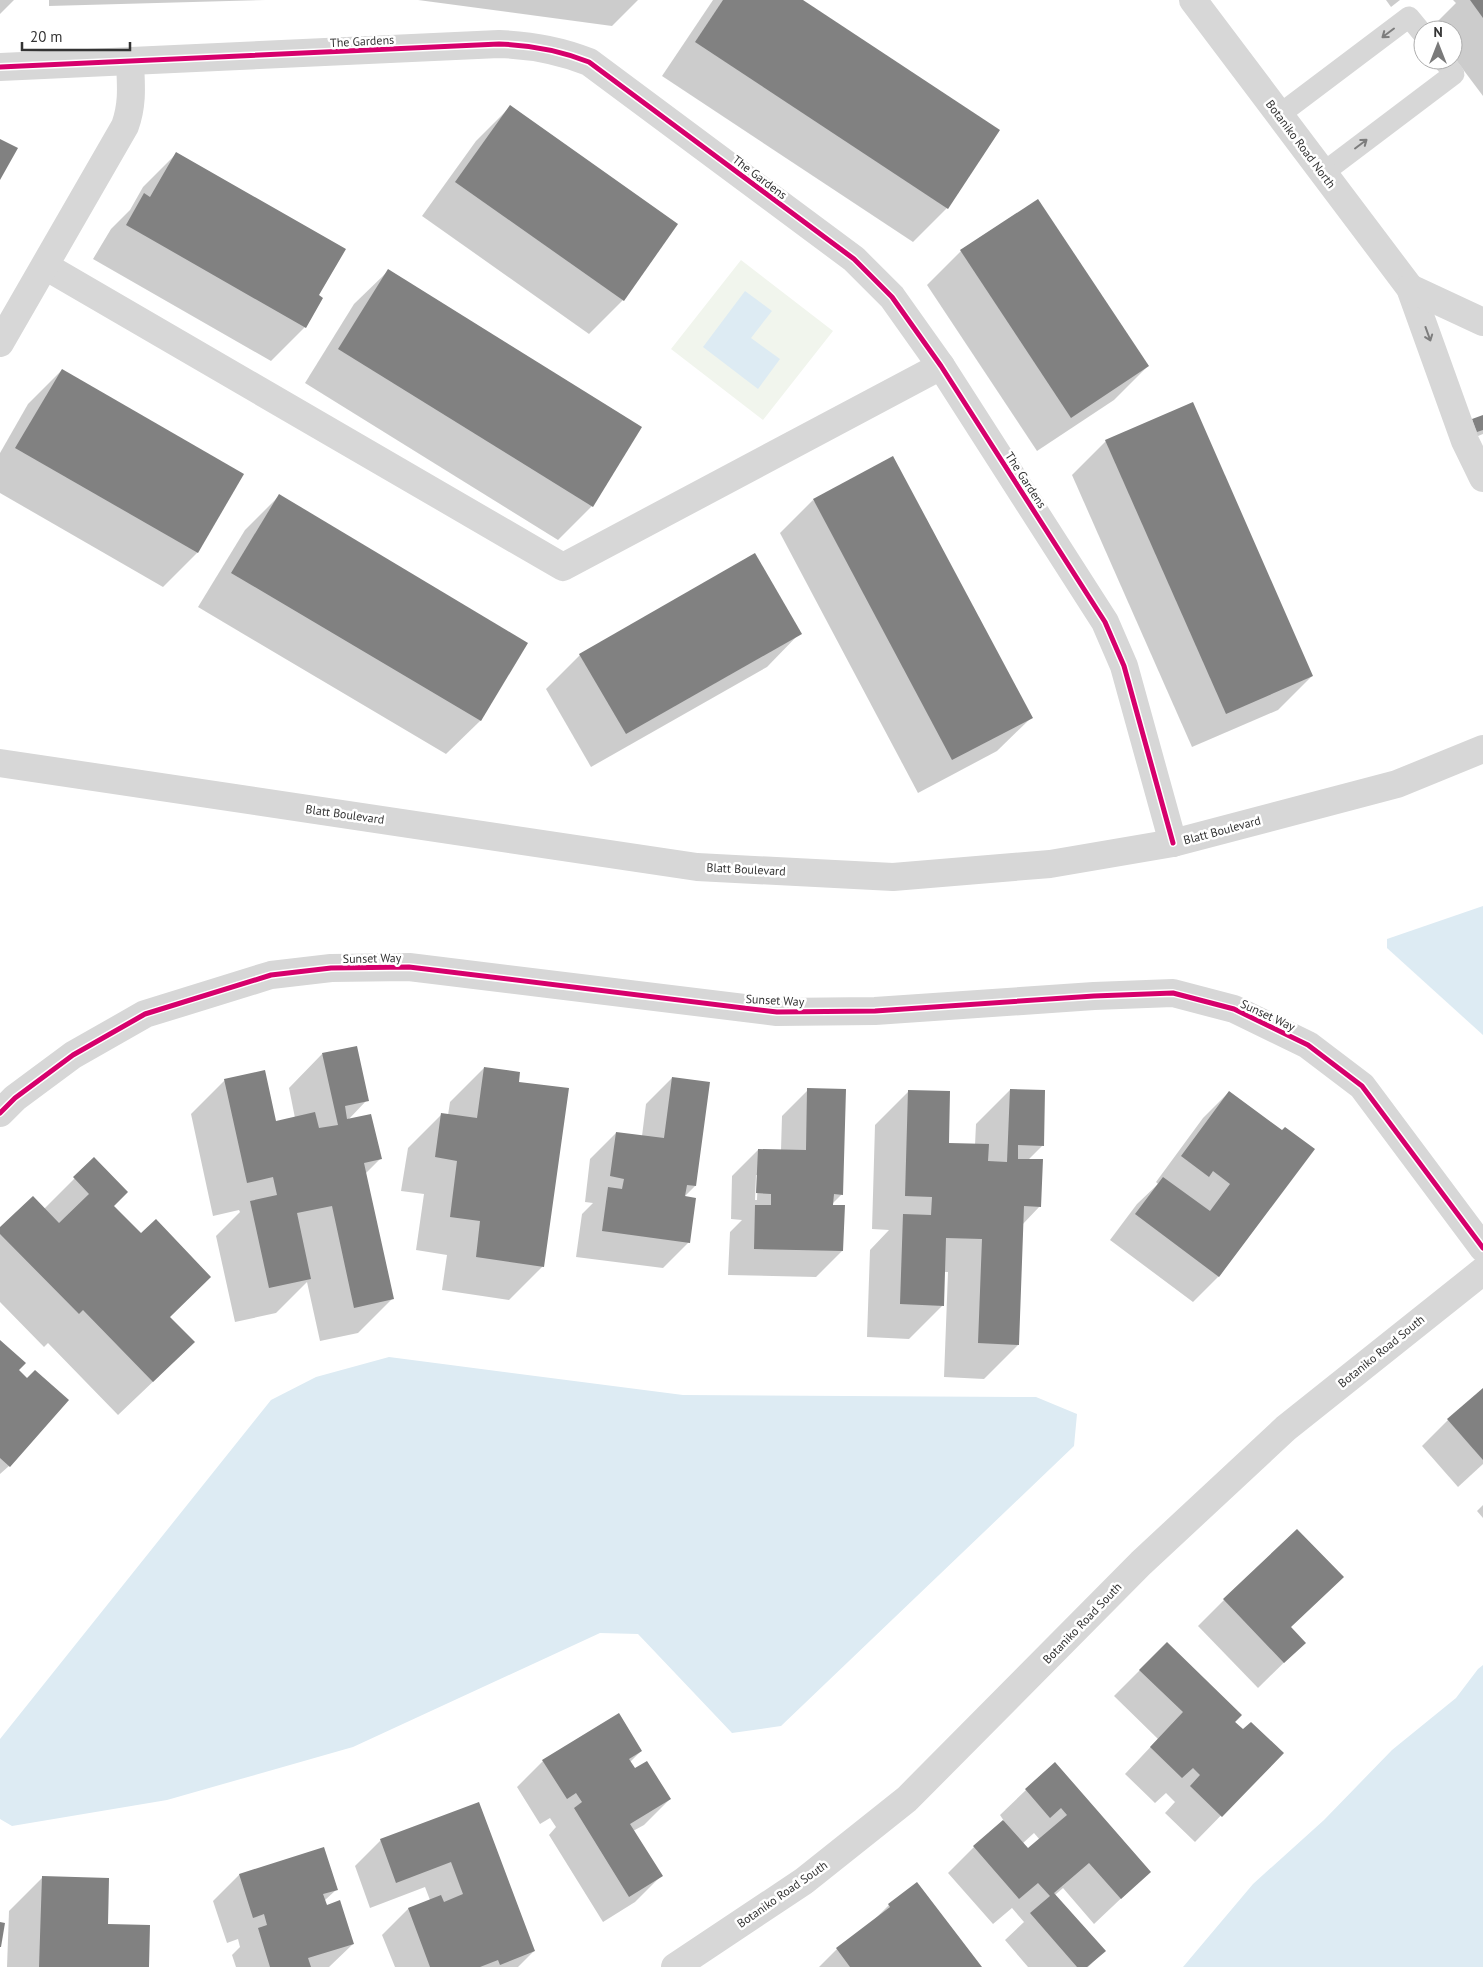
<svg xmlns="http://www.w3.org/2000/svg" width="1483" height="1967" font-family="'PT Sans',sans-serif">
  <rect width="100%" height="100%" fill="#fff"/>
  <polygon fill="#f1f5ed" points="741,260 833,331 763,420 671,349"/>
  <g fill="#ddebf3">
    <polygon points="745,291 772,311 751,338 780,359 758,389 703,347"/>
    <polygon points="1483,906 1483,1035 1387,948 1387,939"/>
    <polygon points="389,1357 683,1395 1036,1397 1077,1414 1074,1446 781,1726 732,1733 638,1634 600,1633 353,1747 167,1800 12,1826 0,1819 0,1739 271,1400 316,1377"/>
    <polygon points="1483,1665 1483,1967 1183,1967 1253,1884 1324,1820 1392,1750 1456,1698 1478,1669"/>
  </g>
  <g fill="#0003" fill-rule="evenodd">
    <polygon points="0,0 14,0 0,14"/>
    <polygon points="49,0 266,0 49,6"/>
    <polygon points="418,0 638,0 612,26"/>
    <polygon points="713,0 801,0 999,131 947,208 913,242 662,76"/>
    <polygon points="1386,0 1400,0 1391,7"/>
    <polygon points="1453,0 1483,0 1483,96 1453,56 1453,30 1433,30 1431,28 1456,3"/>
    <polygon points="510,107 623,300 589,334 422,216 476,141"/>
    <polygon points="176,154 317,296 305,327 271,361 93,259 111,229 130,210 143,187"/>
    <polygon points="961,251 1148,366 1114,400 1037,451 927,285"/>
    <polygon points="388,271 592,506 558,540 305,383 354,304"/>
    <polygon points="62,370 242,474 197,553 163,587 0,493 0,453 28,404"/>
    <polygon points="1483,416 1483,434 1468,440 1465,429 1473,420"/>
    <polygon points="1106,441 1312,676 1278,710 1192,747 1072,475"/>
    <polygon points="279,496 526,644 480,721 446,754 198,607 245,530"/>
    <polygon points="813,500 1031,718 997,751 918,793 780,533"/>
    <polygon points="800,633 767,667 591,767 546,689 580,655"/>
    <polygon points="322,1054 367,1100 348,1120 380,1159 365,1174 392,1299 358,1333 320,1341 307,1282 276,1313 235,1322 216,1236 240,1212 239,1210 213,1216 191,1114 225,1080 275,1122 295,1118 289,1088"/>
    <polygon points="484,1068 517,1083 543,1266 509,1300 442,1290 447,1255 416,1250 424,1194 401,1191 408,1148 442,1114 448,1115 450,1102"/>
    <polygon points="672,1078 695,1186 683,1198 689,1242 663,1268 576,1257 582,1214 593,1203 585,1202 590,1159 616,1133 642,1136 646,1104"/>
    <path d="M 808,1090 L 842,1194 L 832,1204 L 842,1251 L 816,1277 L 728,1275 L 730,1232 L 742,1220 L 731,1219 L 732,1176 L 758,1150 L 781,1150 L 782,1116 ZM 756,1175 L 758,1175 L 757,1200 L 755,1200 Z"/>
    <polygon points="1010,1090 1042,1146 1028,1160 1040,1206 1022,1225 1018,1345 984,1379 944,1377 948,1272 944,1272 943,1305 909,1339 867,1337 870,1250 889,1230 872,1229 875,1125 909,1091 947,1144 975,1145 976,1124"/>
    <polygon points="1229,1092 1282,1131 1219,1276 1193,1302 1110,1240 1137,1204 1158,1184 1156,1182 1203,1118"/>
    <polygon points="94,1159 112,1206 169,1317 159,1376 118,1415 48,1343 44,1347 0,1302 0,1229 44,1209"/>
    <polygon points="0,1342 18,1370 9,1466 0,1474"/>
    <polygon points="1483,1390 1483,1464 1458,1487 1422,1446 1448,1420"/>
    <polygon points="1483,1505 1483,1518 1477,1511"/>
    <polygon points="1224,1600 1290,1628 1304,1643 1258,1688 1198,1626"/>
    <polygon points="1167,1643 1243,1731 1282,1753 1195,1842 1165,1813 1175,1802 1166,1793 1155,1803 1125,1774 1158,1739 1114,1696"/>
    <polygon points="641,1751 630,1762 635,1770 670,1799 644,1825 633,1831 661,1876 635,1902 603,1922 549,1835 556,1827 550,1818 540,1824 517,1787 543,1761"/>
    <path d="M 1055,1764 L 1149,1872 L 1094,1924 L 1063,1888 L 1055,1895 L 1104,1951 L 1088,1967 L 1028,1967 L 1005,1940 L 1024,1922 L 1012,1908 L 993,1924 L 948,1873 L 974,1847 L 1004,1821 L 1000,1815 L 1026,1790 ZM 1034,1833 L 1040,1840 L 1028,1850 L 1022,1844 Z"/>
    <polygon points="478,1804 534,1951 518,1967 395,1967 382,1935 408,1909 430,1900 425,1887 370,1908 355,1866 381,1840"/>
    <polygon points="239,1875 336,1890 324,1901 353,1944 329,1967 236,1967 232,1955 240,1947 238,1939 227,1943 213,1901"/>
    <polygon points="43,1877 106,1925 147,1967 7,1967 9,1911"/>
    <polygon points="889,1905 981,1967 819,1967 837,1949 870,1924"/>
  </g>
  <g fill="#818181">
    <polygon points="723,0 803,0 1000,130 948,209 695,42"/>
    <polygon points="1470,0 1483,0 1483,18"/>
    <polygon points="510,105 678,224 624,301 455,182"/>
    <polygon points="0,139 18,148 0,180"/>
    <polygon points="176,152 346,249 319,295 323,298 306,328 126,225 144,193 150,197"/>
    <polygon points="1038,199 1149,366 1071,418 960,250"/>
    <polygon points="388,269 642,427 593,507 338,349"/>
    <polygon points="62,369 244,474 198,553 15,448"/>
    <polygon points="1193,402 1313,676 1226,714 1105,440"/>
    <polygon points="1483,415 1483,430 1477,432 1472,419"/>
    <polygon points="893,456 1033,718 952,760 813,499"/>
    <polygon points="279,494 528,643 481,721 231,573"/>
    <polygon points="755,553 802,634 626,734 579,654"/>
    <polygon points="357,1046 369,1101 345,1106 347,1119 371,1114 382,1159 364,1163 394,1299 354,1308 332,1206 297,1213 311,1279 269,1288 250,1201 277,1195 273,1177 247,1183 224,1079 265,1070 276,1121 315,1112 319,1128 338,1125 322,1053"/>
    <polygon points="484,1067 520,1072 519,1082 569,1088 544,1267 476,1257 480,1221 450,1217 457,1161 435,1157 441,1113 477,1118"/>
    <polygon points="672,1077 710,1082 696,1186 687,1185 685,1196 696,1198 690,1243 602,1231 608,1187 622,1189 624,1179 610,1176 616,1132 664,1138"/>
    <polygon points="807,1088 846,1089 843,1195 834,1194 833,1205 845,1205 843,1251 754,1249 755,1205 771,1205 771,1194 756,1193 758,1149 806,1150"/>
    <polygon points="1010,1089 1045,1090 1044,1146 1018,1145 1018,1159 1043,1159 1041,1207 1024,1206 1019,1345 978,1343 982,1239 946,1238 944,1306 900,1304 903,1214 931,1215 932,1197 905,1196 908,1090 950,1091 949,1143 989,1144 988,1161 1007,1162"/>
    <polygon points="1229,1091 1282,1130 1285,1127 1315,1149 1219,1277 1135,1214 1163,1177 1210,1211 1230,1184 1213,1171 1209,1177 1181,1156"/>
    <polygon points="94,1157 128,1192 114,1206 141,1233 156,1219 211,1277 170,1317 195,1342 153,1382 83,1310 79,1314 0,1234 0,1227 33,1196 59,1223 89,1194 73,1177"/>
    <polygon points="0,1340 26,1363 19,1370 27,1378 35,1370 69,1400 10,1467 0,1458"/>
    <polygon points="1483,1388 1483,1460 1447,1419"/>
    <polygon points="1297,1529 1344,1577 1291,1627 1306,1643 1284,1663 1223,1599"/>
    <polygon points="1167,1642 1242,1715 1235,1722 1243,1729 1251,1722 1284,1753 1222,1817 1190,1786 1200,1775 1193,1768 1182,1778 1150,1747 1183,1712 1139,1670"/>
    <polygon points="619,1713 642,1751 629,1759 635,1768 647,1761 671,1799 630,1824 663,1876 629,1897 574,1808 582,1802 576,1793 567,1799 542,1760"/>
    <polygon points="1055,1762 1151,1872 1121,1899 1089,1863 1054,1893 1106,1951 1087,1967 1077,1967 1030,1913 1050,1896 1038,1883 1019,1899 973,1846 1003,1820 1028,1848 1067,1815 1061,1808 1050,1818 1025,1789"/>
    <polygon points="479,1802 535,1951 500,1965 498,1960 480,1967 430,1967 408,1908 441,1895 444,1902 463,1894 451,1862 396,1883 380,1839"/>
    <polygon points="324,1847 338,1890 323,1894 327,1905 340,1900 354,1944 308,1958 311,1967 270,1967 258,1928 267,1925 264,1914 253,1918 239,1874"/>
    <polygon points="42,1876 109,1878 108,1924 150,1925 149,1967 39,1967"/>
    <polygon points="917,1882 982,1967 850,1967 836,1948 890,1907 888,1904"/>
    <polygon points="0,1922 5,1923 1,1947 0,1947"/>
  </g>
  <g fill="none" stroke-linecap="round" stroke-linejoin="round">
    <g stroke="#d7d7d7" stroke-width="21">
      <polyline points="1279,115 1409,17 1423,34"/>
      <polyline points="1323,173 1454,74 1443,60"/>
    </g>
    <g stroke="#d7d7d7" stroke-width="28">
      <polyline points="1193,0 1410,288 1465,441 1483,478"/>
      <path d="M 0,67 L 499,44 C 531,45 559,50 589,62 L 854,259 L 892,297 L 941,366 L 1105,622 L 1124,666 L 1173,843"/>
      <polyline points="45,266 563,567 941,366"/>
      <polyline points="1410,288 1483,322"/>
      <path d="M 0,343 L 125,126 C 133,104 131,85 130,62"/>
      <polyline points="0,1113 15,1098 73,1055 145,1014 271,975 331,968 409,967 777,1012 875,1011 1094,996 1173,993 1234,1009 1308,1045 1362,1086 1483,1248"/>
      <polyline points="675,1967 804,1881 907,1799 1141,1563 1286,1428 1483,1271"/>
    </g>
    <polyline stroke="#d7d7d7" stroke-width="28" points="0,763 697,867 893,877 1050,864 1173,843 1397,784 1483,749"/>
    <g stroke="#fff" stroke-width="8">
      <g id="cycleway">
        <path d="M 0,67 L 499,44 C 531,45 559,50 589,62 L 854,259 L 892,297 L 941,366 L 1105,622 L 1124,666 L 1173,843"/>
        <polyline points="0,1113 15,1098 73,1055 145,1014 271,975 331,968 409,967 777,1012 875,1011 1094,996 1173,993 1234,1009 1308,1045 1362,1086 1483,1248"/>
      </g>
    </g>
    <use href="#cycleway" stroke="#d6006c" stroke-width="5"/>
  </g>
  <defs><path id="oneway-shaft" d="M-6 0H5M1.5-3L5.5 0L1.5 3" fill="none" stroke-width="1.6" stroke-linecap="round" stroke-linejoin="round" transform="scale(1.25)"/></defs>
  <g stroke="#7d7d7d">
    <use href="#oneway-shaft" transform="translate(1388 33) rotate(143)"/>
    <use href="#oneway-shaft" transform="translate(1361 144) rotate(-37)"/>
    <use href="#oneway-shaft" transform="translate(1428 334) rotate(70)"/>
  </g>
  <g text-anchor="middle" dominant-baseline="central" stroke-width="5" stroke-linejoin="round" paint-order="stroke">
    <g font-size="12" fill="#333" stroke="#fff">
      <text transform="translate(362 41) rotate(-3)">The Gardens</text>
      <text transform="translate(1301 144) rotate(53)">Botaniko Road North</text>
      <text transform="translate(760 177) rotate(37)">The Gardens</text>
      <text transform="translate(1026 480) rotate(57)">The Gardens</text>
      <text transform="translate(345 814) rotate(8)">Blatt Boulevard</text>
      <text transform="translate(1222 830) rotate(-15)">Blatt Boulevard</text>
      <text transform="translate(746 869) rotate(3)">Blatt Boulevard</text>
      <text transform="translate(372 958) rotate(-1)">Sunset Way</text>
      <text transform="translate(775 1000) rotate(3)">Sunset Way</text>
      <text transform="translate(1268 1015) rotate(25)">Sunset Way</text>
      <text transform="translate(1381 1351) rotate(-39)">Botaniko Road South</text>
      <text transform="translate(1082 1623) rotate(-46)">Botaniko Road South</text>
      <text transform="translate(782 1894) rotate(-35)">Botaniko Road South</text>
    </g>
  </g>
  <g transform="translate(1438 45)"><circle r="24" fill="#ffffff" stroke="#adadad"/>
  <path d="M0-4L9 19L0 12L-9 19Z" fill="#7a7a7a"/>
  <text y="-8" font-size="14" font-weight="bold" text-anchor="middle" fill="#333333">N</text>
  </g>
  <path d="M22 42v8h108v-8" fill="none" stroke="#333333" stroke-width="2.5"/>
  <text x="30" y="42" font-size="15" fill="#333333" stroke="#ffffff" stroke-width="4" paint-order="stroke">20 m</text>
</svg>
